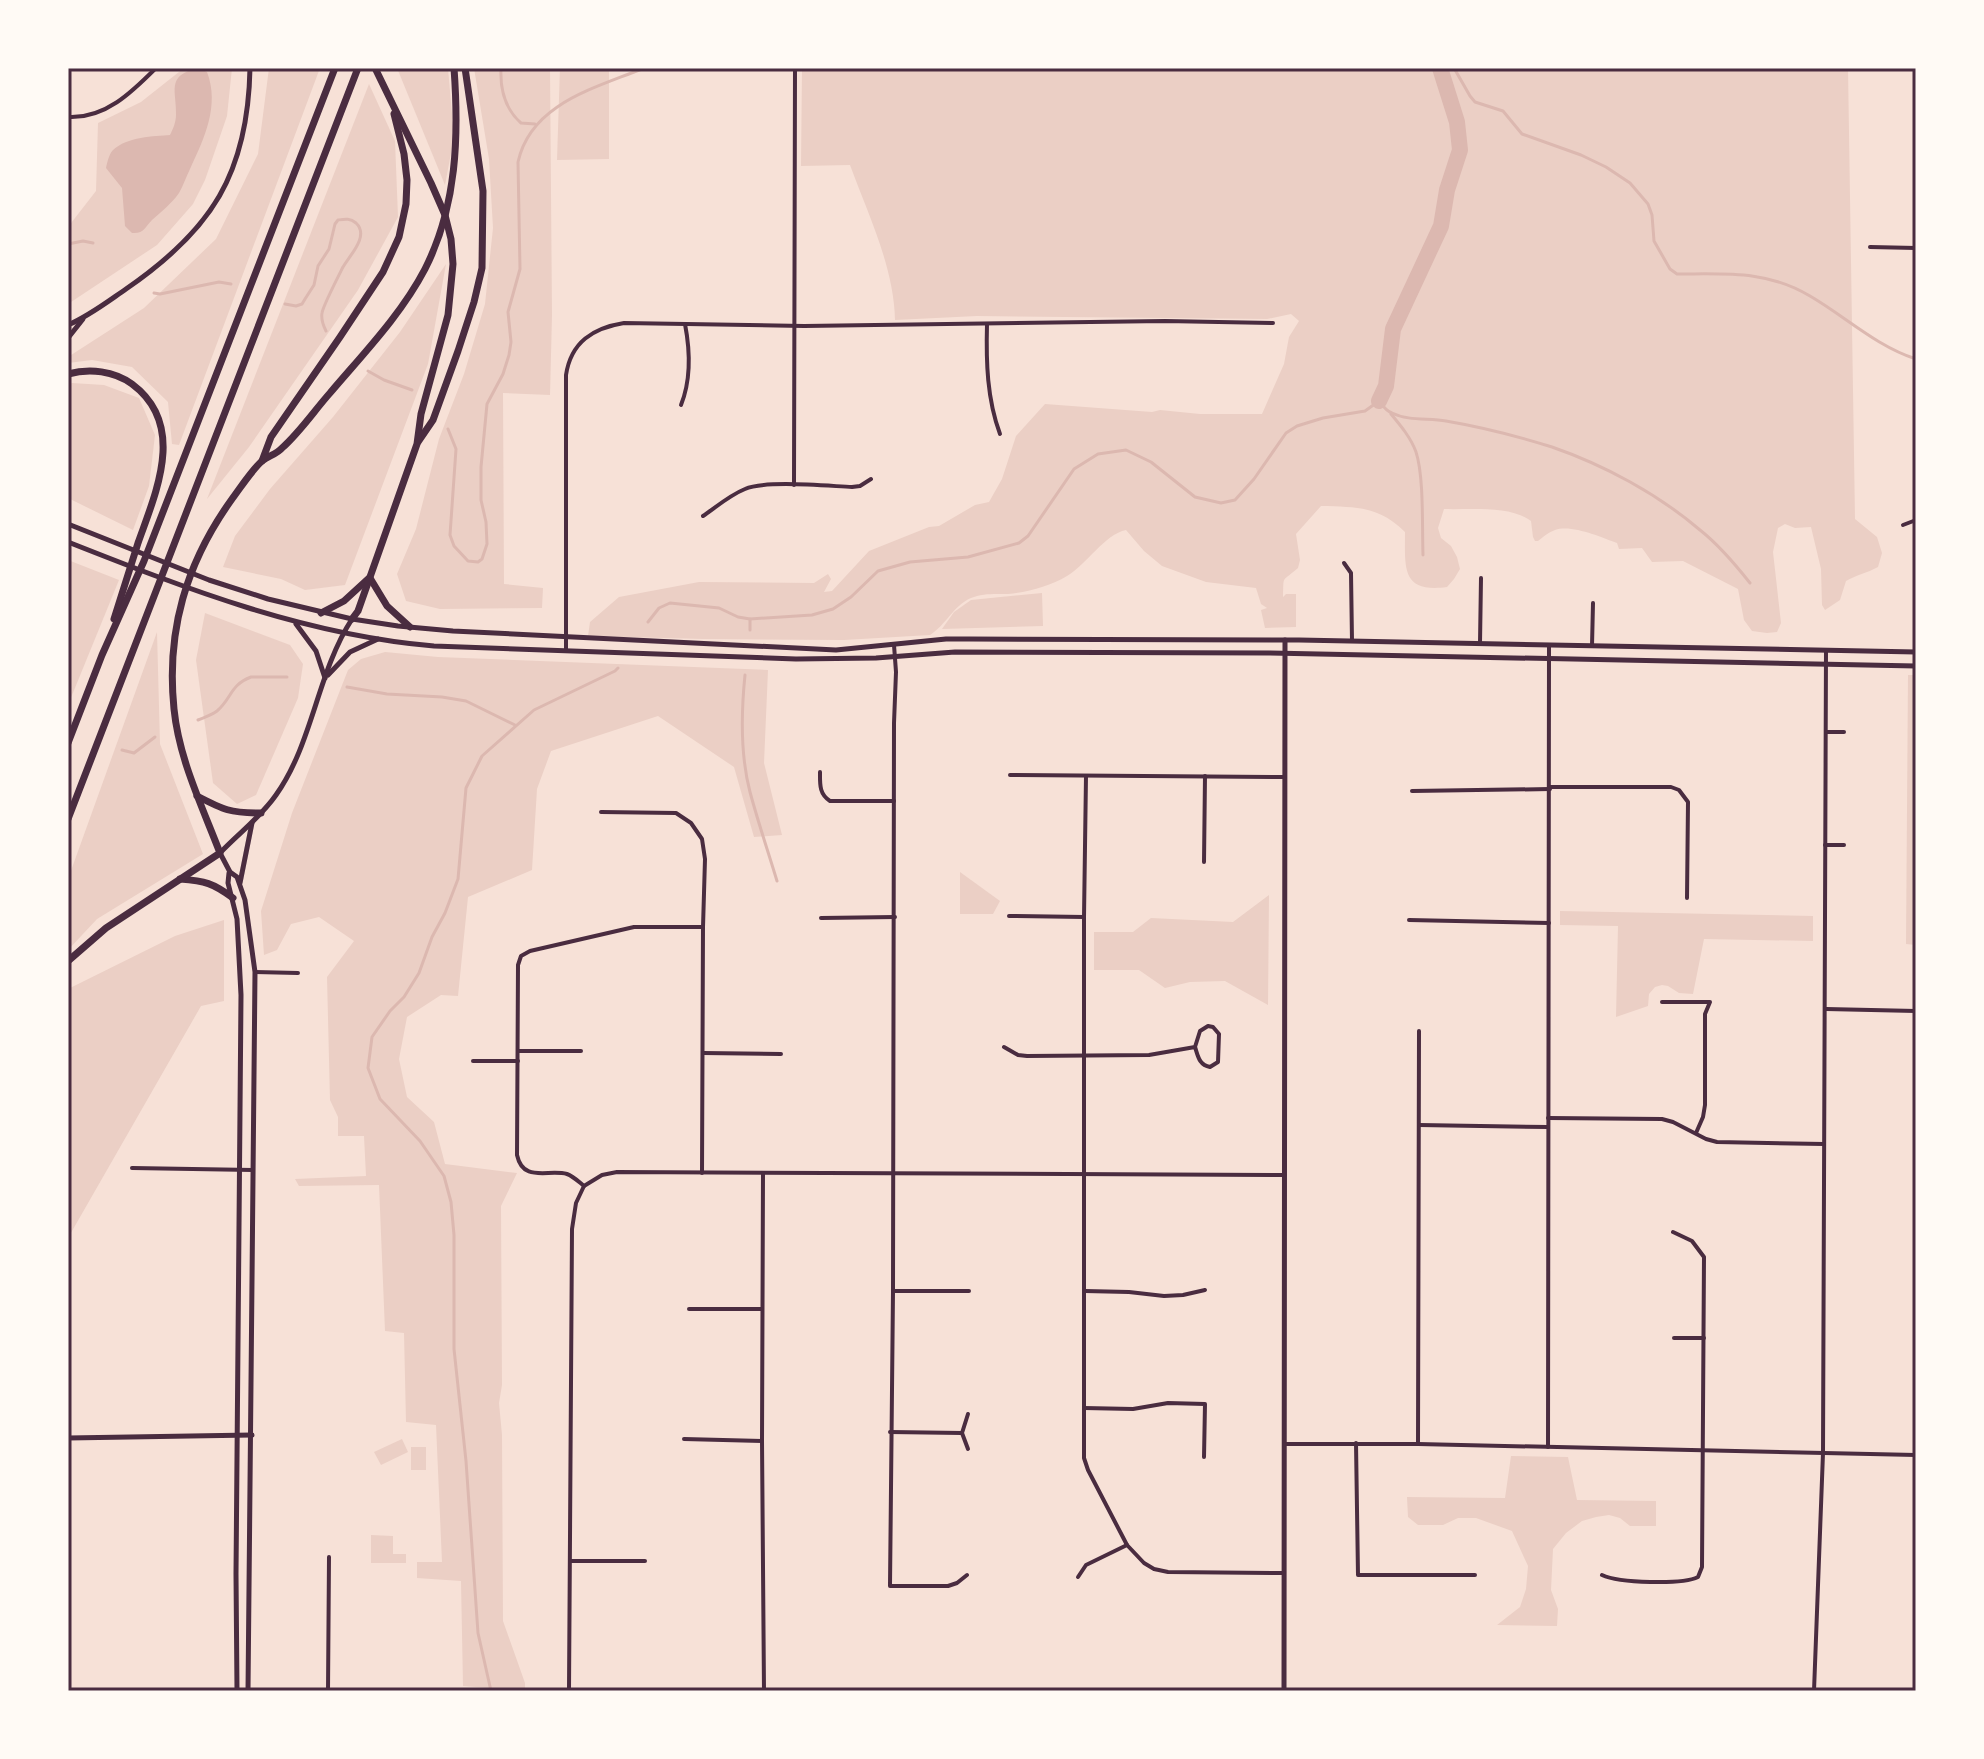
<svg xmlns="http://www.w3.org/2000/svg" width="1984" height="1759" font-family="'Sofia Sans Condensed',sans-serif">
  <rect width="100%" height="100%" fill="#f7e1d7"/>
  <g fill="#ebcfc5">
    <polygon points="184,68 232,68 227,116 205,180 193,204 157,245 68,304 68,227 96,191 98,123 141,102"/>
    <polygon points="269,68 320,68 179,445 172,444 168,402 132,367 92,360 68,363 68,357 144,308 216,239 258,154"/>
    <polygon points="397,68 448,68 454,137 445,185"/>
    <polygon points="474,68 550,68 552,315 550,395 503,393 504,584 543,588 542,608 440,609 406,601 397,574 416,529 439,439 464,374 485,304 493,228 489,159"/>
    <polygon points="560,68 609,68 609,159 557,160"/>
    <path d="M 802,68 L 1848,68 L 1855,519 L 1877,537 L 1882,553 L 1878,567 C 1867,573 1856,575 1846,581 L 1840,600 L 1825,610 L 1822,605 L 1821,569 L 1811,527 L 1795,528 L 1785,524 L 1778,528 L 1773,552 L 1781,623 L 1777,632 L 1767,633 L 1752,631 L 1744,620 L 1738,589 L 1683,561 L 1652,562 L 1642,548 L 1619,549 L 1617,543 C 1601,537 1571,524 1555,530 C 1549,532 1543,537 1538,541 L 1535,541 L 1533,537 L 1531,521 C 1510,505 1470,510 1444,509 L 1438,528 L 1441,538 L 1451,546 L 1457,557 L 1460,569 L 1454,579 L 1447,587 C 1401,593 1405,568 1405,532 C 1379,506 1356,507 1321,506 L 1296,534 L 1300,560 L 1298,568 C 1281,583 1284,574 1283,597 L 1286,594 L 1296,594 L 1296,627 L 1265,628 L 1261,610 L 1267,608 L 1261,604 L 1256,588 L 1206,582 L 1162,566 L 1144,551 L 1126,530 C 1105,534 1086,565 1067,576 C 1050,586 1029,592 1008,594 C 996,594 982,593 971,598 C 953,606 946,625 930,635 L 844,640 L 703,639 L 588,636 L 590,622 L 619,597 L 699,582 L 814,583 L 828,574 L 831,579 L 824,592 L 832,591 L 869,551 L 929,527 L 939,526 L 975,505 L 989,502 L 1002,479 L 1016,436 L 1045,404 L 1152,412 L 1160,410 L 1200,414 L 1262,414 L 1284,364 L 1289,337 L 1299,321 L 1291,314 L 1267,319 L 977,316 L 895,320 C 894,267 868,214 850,165 L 801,166 Z"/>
    <polygon points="369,84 395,141 398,217 358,290 249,447 207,499"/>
    <polygon points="446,264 428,364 345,585 305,590 281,579 223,567 235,536 270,489 333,417 400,332"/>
    <polygon points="72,383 104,385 139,398 155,435 149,486 133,530 68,498 68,385"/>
    <polygon points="68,560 119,580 68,705"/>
    <polygon points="1042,593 1043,626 942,629 954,612 971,600"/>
    <polygon points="205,613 290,645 303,664 298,698 256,795 237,804 213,783 196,660"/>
    <polygon points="157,632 160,744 203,854 97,919 68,950 68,879"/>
    <polygon points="385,652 438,657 768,670 764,763 782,835 754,837 734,767 658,716 551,751 537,789 532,870 468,897 458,996 441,995 407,1017 399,1059 407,1097 434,1122 445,1164 517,1173 501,1206 502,1385 499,1403 502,1435 503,1621 525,1683 525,1691 463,1686 461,1581 417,1578 417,1562 442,1562 436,1425 406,1422 404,1333 385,1331 379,1185 299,1186 295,1179 366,1176 364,1136 338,1136 338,1117 330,1100 327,977 354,941 319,917 291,924 277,950 264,955 261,911 292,813 348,670 361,659"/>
    <polygon points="1908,675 1916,675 1916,945 1906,944"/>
    <polygon points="960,872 1000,901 993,914 960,914"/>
    <polygon points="1269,895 1268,1005 1225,981 1190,982 1165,988 1139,970 1094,970 1094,932 1133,932 1151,918 1233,922"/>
    <polygon points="1560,911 1813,916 1813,941 1704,939 1693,994 1679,993 1668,986 1662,985 1655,987 1649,994 1648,1006 1616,1017 1618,926 1560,925"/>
    <polygon points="224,920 224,1001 201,1006 68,1238 68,989 175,936"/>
    <polygon points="402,1439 408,1452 381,1465 374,1452"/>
    <rect x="411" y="1447" width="15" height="23"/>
    <polygon points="1511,1456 1568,1457 1577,1500 1656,1501 1656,1526 1630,1526 1620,1518 1609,1515 1596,1517 1582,1521 1566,1533 1553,1549 1551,1590 1558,1609 1557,1626 1497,1625 1520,1607 1526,1589 1528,1566 1512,1531 1476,1518 1458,1518 1443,1525 1418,1525 1408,1517 1407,1497 1505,1498"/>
    <polygon points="371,1535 393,1536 393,1554 406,1554 406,1563 371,1563"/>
  </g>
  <path fill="#dcb8b0" d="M 198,68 L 207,72 C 220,106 204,139 190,169 C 186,177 183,186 179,193 C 172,203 162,211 152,220 C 145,227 144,234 132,233 L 125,226 L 122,188 L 106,168 C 107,163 109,154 113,150 C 127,137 154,136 170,135 C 173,129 176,122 176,115 C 177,91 165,76 198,68 Z"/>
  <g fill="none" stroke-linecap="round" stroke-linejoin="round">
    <g stroke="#dcb8b0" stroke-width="3">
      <path d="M 501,68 C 500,88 505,109 521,123 L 535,124"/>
      <path d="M 1454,68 L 1470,96 L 1475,102 L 1503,111 L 1522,134 L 1581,155 L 1606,167 L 1630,183 L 1648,204 L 1652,215 L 1654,241 L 1670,269 L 1677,274 C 1725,274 1767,270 1810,296 C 1846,317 1876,346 1916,359"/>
      <polyline points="68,244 83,241 93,243"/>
      <polyline points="154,293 160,294 219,282 231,284"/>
      <path d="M 285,304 L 296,306 L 302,304 L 305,299 L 314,285 L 318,266 L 329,249 L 335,224 L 338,220 C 345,219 350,218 356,223 C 370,236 349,256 343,267 C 339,275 323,306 322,313 C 321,319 323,325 326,331"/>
      <polyline points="368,371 384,380 412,390"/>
      <path d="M 1391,414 C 1401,426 1411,438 1416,452 C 1424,476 1422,527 1423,555"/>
      <path d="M 448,429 L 456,449 L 450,535 L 454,546 L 468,561 L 478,562 L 482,559 L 487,544 L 486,522 L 481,500 L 481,467 L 487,404 L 503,374 L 509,355 L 511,342 L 508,312 L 520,269 L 518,162 C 531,103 596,88 644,68"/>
      <path d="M 648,622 L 659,608 L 670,603 L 719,608 L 738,617 L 750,619 L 812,615 L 833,609 L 851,597 L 878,571 L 910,562 L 968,557 L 1019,543 L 1028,536 L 1074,469 L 1098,454 L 1126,450 L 1151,462 L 1195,497 L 1221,503 L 1235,500 L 1254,479 L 1286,433 L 1297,426 L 1323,418 L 1365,411 L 1379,401 C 1382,405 1386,411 1392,413 C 1408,421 1428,418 1446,421 C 1481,427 1517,436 1552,447 C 1604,465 1658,494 1700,530 C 1719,545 1735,564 1750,583"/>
      <polyline points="750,630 750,619"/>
      <path d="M 745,675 C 741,714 740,754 750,792 C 758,822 768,851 777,881"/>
      <polyline points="347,687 387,694 442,697 466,701 515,725"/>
      <path d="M 198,720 C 205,717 212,715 217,711 C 232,698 230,685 251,677 L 287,677"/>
      <polyline points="122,750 134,753 155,737"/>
      <polyline points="491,1691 478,1633 466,1461 454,1349 454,1235 451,1202 444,1176 420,1141 380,1099 368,1068 372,1037 390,1011 404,997 419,973 432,937 445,913 458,879 466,788 482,756 534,710 615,671 618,668"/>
    </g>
    <polyline stroke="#dcb8b0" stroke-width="16" points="1379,401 1386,386 1393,329 1441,226 1447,190 1460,150 1457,122 1440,68"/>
    <g stroke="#4a2c40" stroke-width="4">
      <path d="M 68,117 C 105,119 132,92 156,68"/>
      <polyline points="1870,247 1916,248"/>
      <path d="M 987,324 C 986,362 987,399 1000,434"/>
      <path d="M 681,405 C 691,380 690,350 685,324"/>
      <polyline points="794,485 795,68"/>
      <path d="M 703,516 C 716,507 730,495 745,489 C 765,480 828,486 852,487 L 860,486 L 871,479"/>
      <polyline points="1903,525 1916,520"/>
      <polyline points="1344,563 1351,573 1352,641"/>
      <polyline points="1480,643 1481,578"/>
      <polyline points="894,645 896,672 894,723 893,1291 890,1586 948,1586 957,1583 967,1575"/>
      <polyline points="1592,646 1593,603"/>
      <path d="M 566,650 L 566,375 C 571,342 593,328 624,323 L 804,326 L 1165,321 L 1273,323"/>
      <polyline points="1826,732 1844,732"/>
      <path d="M 820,772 C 820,784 819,794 830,801 L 894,801"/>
      <polyline points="1010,775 1285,777"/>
      <polyline points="1086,776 1084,917 1084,1458 1088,1470 1127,1545 1144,1563 1154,1569 1168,1572 1284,1573"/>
      <polyline points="1550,787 1671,787 1679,790 1688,802 1687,898"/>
      <polyline points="1412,791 1550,789"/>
      <polyline points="601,812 676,813 691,823 702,839 705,859 703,927 702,1173"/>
      <polyline points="1825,845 1844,845"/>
      <polyline points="1204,862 1205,776"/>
      <polyline points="1009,916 1084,917"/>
      <polyline points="821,918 895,917"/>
      <polyline points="1409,920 1549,923"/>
      <path d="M 703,927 L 634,927 L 530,951 L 521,956 L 518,965 L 517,1155 C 523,1183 548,1169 567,1174 C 573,1176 579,1182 584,1186 L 602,1175 L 617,1172 L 1285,1175"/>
      <polyline points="255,972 298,973"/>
      <polyline points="1662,1002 1710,1002 1705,1014 1705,1105 1703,1117 1696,1133"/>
      <polyline points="1826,1009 1916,1011"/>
      <path d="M 1004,1047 L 1018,1055 L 1027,1056 L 1149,1055 L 1195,1047 C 1198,1056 1199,1065 1210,1067 L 1218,1062 L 1219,1034 L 1213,1027 L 1208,1026 L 1200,1031 L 1195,1047"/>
      <polyline points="519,1051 581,1051"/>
      <polyline points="703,1053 781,1054"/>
      <polyline points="473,1061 518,1061"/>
      <polyline points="1548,1118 1662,1119 1673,1122 1706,1139 1717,1142 1824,1144"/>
      <polyline points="1419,1125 1548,1127"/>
      <polyline points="132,1168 253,1170"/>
      <polyline points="763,1173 762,1441 764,1691"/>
      <polyline points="893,1291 969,1291"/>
      <polyline points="1085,1291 1129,1292 1164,1296 1183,1295 1205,1290"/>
      <polyline points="689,1309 762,1309"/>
      <polyline points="1674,1338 1704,1338"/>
      <polyline points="1084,1408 1133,1409 1168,1403 1205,1404 1204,1457"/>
      <polyline points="890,1432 962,1433"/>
      <polyline points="684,1439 762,1441"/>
      <polyline points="1356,1443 1358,1575 1475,1575"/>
      <polyline points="1285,1444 1418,1444 1916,1455"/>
      <polyline points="1418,1444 1419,1031"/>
      <polyline points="1548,1447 1549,645"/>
      <polyline points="968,1449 962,1433 968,1414"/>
      <polyline points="570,1561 645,1561"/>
      <path d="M 1602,1575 C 1619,1583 1682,1585 1698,1577 L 1702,1567 L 1704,1257 L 1692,1241 L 1673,1232"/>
      <polyline points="1078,1577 1086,1565 1127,1545"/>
      <polyline points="328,1691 329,1557"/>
      <polyline points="569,1691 572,1229 576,1203 584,1186"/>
      <polyline points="1814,1691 1823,1453 1826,651"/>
    </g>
    <polyline stroke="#4a2c40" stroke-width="5" points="68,1438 252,1435"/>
    <g stroke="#4a2c40" stroke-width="5">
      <path d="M 68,325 C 89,316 107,302 126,289 C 212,230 248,173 250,68"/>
      <polyline points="68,338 83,319"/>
      <polyline points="68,524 209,580 268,599 352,619 398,626 453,631 836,650 946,639 969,639 1299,640 1916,652"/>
      <path d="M 68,542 C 187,589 305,635 434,646 L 796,659 L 876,658 L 955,652 L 1270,653 L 1916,666"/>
      <polyline points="296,624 316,651 325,678"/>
      <polyline points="328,675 350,652 378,639"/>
      <polyline points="229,873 228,883 237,919 241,995 236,1574 237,1691"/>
      <polyline points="240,883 252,823"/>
      <path d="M 248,1691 L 255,972 L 245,900 L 237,877 L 230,872 L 220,853 C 239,833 260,818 276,795 C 313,743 317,673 352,619"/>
      <polyline points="1284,1691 1285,640"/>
    </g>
    <g stroke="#4a2c40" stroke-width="7">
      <path d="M 68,374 C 90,368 114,371 132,384 C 187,425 156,492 138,543 C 130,568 122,593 114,619"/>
      <polyline points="418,442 433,420 458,351 474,302 482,268 483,191 465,68"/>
      <polyline points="262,461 271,437 340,337 383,272 399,237 406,204 407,180 404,154 394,114"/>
      <polyline points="370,578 387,606 410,627"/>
      <polyline points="321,613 344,601 368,579"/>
      <polyline points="352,619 358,611 417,444 421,414 448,315 453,264 451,239 445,215 431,183 375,68"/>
      <polyline points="68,743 102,655 144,561 335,68"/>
      <path d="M 197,796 C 224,810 230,813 261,813"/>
      <polyline points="68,819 358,68"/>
      <path d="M 180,879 C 205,881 213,883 233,898"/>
      <path d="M 68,961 L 106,928 L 220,853 C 202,806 179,759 174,709 C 166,631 186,563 232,499 C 241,487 251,471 262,461 C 268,456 277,454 282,448 C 300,432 314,411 330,393 C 363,354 401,315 425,269 C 457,206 459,136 454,68"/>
    </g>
  </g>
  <rect width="1984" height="1759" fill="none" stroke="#fffaf5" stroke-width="140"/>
  <rect x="70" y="70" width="1844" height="1619" fill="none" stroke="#4a2c40" stroke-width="3"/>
</svg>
